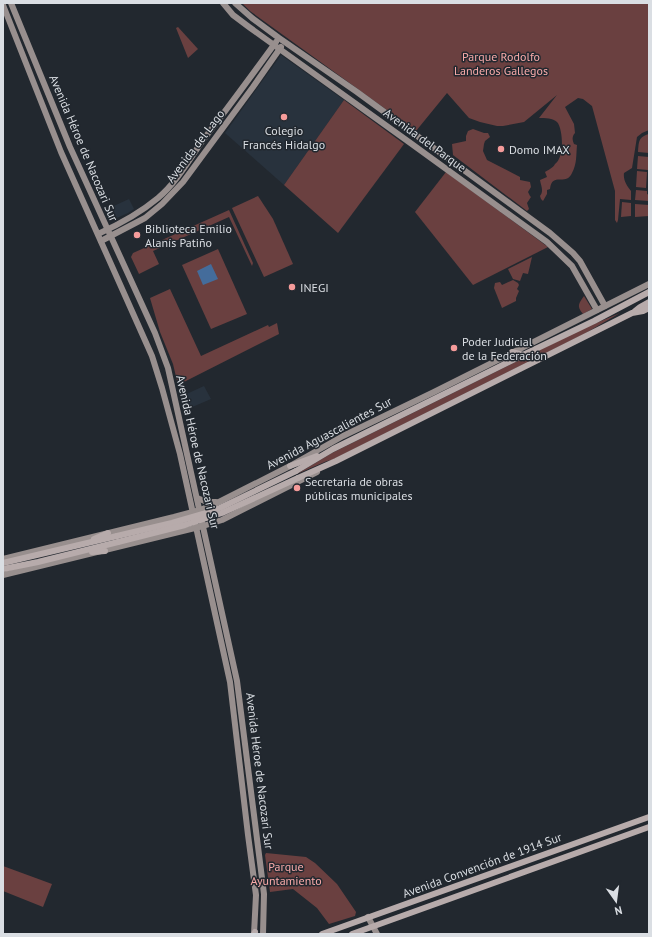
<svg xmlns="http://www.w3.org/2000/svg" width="652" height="937" font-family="'PT Sans',sans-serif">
  <rect width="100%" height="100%" fill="#22282f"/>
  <g fill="#28323d">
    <polygon points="281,55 344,100 284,185 225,133"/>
    <polygon points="129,199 134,209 128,213 110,221 105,210"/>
    <polygon points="204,386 211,399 183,411 180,397"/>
  </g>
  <g fill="#6a4040">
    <path d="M 242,3 L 649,3 L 649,130 L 642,133 L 637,137 L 632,168 L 624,173 C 623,180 627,186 631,191 L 631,200 L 620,199 L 618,220 L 617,223 L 615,220 L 615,191 L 592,106 L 583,99 L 578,98 L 565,107 L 574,124 L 575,133 C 572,136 572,140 574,144 L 577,145 C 576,156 577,163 572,173 C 566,187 552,171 550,189 L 547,190 L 547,194 L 543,201 L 541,199 L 540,196 C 544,191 541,186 540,180 L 547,177 L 545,172 C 548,170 553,168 555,164 C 558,162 560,157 561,153 C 563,147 562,127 557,122 C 553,118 545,118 539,118 L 557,95 L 524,122 L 503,126 L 497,126 L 480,122 L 469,118 L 447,93 L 416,131 L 250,11 Z"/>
    <polygon points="178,27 198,49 188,58 176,28"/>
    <polygon points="344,100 404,144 338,233 284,185"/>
    <polygon points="473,129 484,133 488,133 490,137 485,141 484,144 483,151 487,160 520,177 520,180 530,182 531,187 528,192 530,196 531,197 527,203 529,209 527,211 453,155 452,144 466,141 466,136 468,131"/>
    <path d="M 649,134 L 649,153 L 638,152 C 639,142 638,137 649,134 Z"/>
    <polygon points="638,156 649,157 649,161 648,162 648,170 637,169"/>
    <polygon points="637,171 647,172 646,188 636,187"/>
    <polygon points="446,172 548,247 473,285 415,212"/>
    <polygon points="636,190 647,191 647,194 649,195 649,201 635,200"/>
    <polygon points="258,196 273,219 293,264 264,277 232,208"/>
    <polygon points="622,202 631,203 631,216 621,217"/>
    <polygon points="635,204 649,205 649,216 635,217"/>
    <polygon points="229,210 253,263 252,266 229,217 153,251 159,264 139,274 131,257 133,253"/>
    <polygon points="218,249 247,314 211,329 182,265"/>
    <polygon points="532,257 528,274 523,273 520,281 513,279 508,269"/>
    <polygon points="513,280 518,283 519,285 517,289 519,291 516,298 516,301 502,308 494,288 495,283 500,282 502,285"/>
    <polygon points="170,289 201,356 268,325 269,327 277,323 279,334 178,385 173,364 160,332 150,298"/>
    <path d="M 584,296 L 592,309 L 583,314 C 576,306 579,303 584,296 Z"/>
    <polygon points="620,313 584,334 332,460 327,461 297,474 332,453 582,329"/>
    <polygon points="266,853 306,857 315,863 337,884 356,912 355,916 329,924 317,908 293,889 270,892 265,855"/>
    <polygon points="3,866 52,884 43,907 3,891"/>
  </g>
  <polygon fill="#446c9b" points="211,264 218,279 203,285 197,271"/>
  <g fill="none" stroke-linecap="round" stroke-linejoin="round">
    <g stroke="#988f8e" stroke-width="6">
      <polyline points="11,3 70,147 155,333 168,368 237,681 264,894 263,934"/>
      <polyline points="223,3 233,15 249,27 409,142 547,242 572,266 597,310"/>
      <polyline points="235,3 252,18 279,38 357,92 550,233 573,253 580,261 605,306"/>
      <polyline points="3,5 61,152 152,356 162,388 180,454 230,682 248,835 256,895 254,934"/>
      <path d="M 98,234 C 120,224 140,213 158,198 C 177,182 189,160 203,140 C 228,108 252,75 276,42"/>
      <polyline points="101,241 145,218 162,204 183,182 253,87 281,47"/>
      <polyline points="197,498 207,502 216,502"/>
      <polyline points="3,559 174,517 200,510 215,504 290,466 343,436 434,392 649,284"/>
      <polyline points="3,575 203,526 222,520 317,472"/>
      <polyline points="368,917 377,934"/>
    </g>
    <g stroke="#b7abab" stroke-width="6">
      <polyline points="635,311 640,307 649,302"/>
      <polyline points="512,352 523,355"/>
      <polyline points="290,466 317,456"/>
      <polyline points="296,471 333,449 523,355 594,321 649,292"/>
      <polyline points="298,478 336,461 632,313 643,311 649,308"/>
      <polyline points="94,539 108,533"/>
      <polyline points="92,552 105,551"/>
      <polyline points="3,563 117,536"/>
      <polyline points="3,569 38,562 118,542"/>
      <polyline points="254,934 255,932"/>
      <polyline points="322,934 649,817"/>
      <polyline points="352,934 649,827"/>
    </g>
    <g stroke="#b7abab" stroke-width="6">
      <polyline points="117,536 172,523 203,514 220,508 296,471"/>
      <polyline points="118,542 185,525 222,513 298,478"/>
    </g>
  </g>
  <g fill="#f59b9a" stroke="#22282f" stroke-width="1.5">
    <circle cx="284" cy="117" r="4"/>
    <circle cx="501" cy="149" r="4"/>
    <circle cx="137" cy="235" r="4"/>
    <circle cx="292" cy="287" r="4"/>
    <circle cx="454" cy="348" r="4"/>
    <circle cx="297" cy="488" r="4"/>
  </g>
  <g text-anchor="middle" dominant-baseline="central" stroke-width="3" stroke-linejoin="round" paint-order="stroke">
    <g font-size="12" fill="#f9aaa9" stroke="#22282f">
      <text x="501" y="56">Parque Rodolfo<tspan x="501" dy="14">Landeros Gallegos</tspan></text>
      <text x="286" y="866">Parque<tspan x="286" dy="14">Ayuntamiento</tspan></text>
    </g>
    <g font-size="12" fill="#dadee3" stroke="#22282f" text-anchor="start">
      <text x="284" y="130" text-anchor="middle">Colegio<tspan x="284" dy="14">Francés Hidalgo</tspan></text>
      <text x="509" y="149">Domo IMAX</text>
      <text x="145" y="228">Biblioteca Emilio<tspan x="145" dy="14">Alanís Patiño</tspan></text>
      <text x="300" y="287">INEGI</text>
      <text x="462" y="341">Poder Judicial<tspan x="462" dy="14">de la Federación</tspan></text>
      <text x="305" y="481">Secretaria de obras<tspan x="305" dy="14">públicas municipales</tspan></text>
    </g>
    <g font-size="12" fill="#dadee3" stroke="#22282f">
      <text transform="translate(425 140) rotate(36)">Avenida del Parque</text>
      <text transform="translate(195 146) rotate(-53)">Avenida del Lago</text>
      <text transform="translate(84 148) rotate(67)">Avenida Héroe de Nacozari Sur</text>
      <text transform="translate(329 433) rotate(-28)">Avenida Aguascalientes Sur</text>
      <text transform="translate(198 452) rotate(77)">Avenida Héroe de Nacozari Sur</text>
      <text transform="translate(260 771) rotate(83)">Avenida Héroe de Nacozari Sur</text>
      <text transform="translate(482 865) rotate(-20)">Avenida Convención de 1914 Sur</text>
    </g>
  </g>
  <rect width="652" height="937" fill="none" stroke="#dadee3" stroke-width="8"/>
  <g transform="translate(616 901) rotate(166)" stroke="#22282f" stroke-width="3" paint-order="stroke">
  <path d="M0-3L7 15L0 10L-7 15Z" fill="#dadee3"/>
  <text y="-6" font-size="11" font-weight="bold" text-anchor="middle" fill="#dadee3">N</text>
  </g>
</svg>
